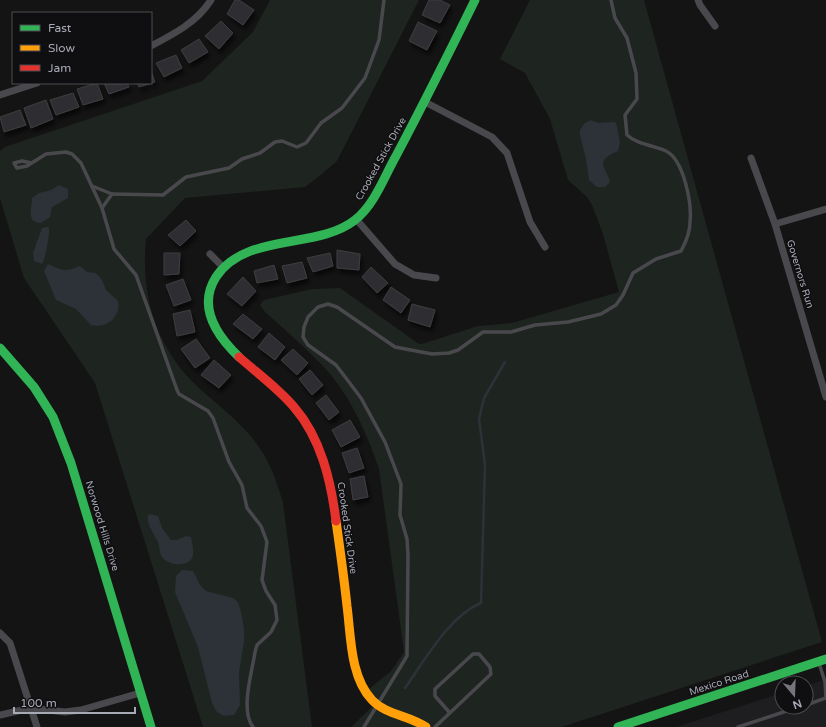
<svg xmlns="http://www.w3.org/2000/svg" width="826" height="727" font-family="'Varela Round',sans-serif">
  <defs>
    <filter id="shadow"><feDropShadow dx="2.5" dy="4.5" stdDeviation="2" flood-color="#0009"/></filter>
  </defs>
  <rect width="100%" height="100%" fill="#141414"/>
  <polygon fill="#1e1e20" points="826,679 826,727 676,727 782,693 782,707 806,707 806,686"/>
  <g fill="#1e241f">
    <path d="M 270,0 L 419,0 L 337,161 L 318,177 L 305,187 L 185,198 L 146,239 C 141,290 153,338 188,377 C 198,388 211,398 222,408 C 257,438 271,459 283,503 L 312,727 L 203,727 L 95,383 L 24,278 L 0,198 L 0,151 L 5,147 L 202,81 L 253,32 Z"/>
    <path d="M 530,0 L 644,0 L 822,642 L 562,727 L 351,727 L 378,701 L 369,689 L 391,671 L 404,652 L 379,469 C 365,428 347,388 315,358 C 299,342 282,327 265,312 L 260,305 L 264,300 L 312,289 L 340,288 L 419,344 L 422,344 L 478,326 L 512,323 L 619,292 L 603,234 L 592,205 L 587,197 L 568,180 L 550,119 L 525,73 L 500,59 Z"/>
  </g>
  <g fill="#2c3238">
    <path d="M 591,120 L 598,123 L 614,122 L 616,123 L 620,142 L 618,151 C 593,162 606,166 610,182 L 605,187 L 597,187 L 589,180 L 586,159 L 580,135 L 580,130 L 585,123 Z"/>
    <path d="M 59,185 L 68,189 L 68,198 L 52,207 L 50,217 L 41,223 C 26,223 32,208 32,198 L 39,193 L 51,190 Z"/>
    <path d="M 47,227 L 49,228 C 50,234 45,260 42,264 L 34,261 L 33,253 L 42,228 Z"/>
    <path d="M 48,264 C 62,270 64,273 80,266 L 87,272 L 96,273 L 102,280 L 106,290 L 118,301 C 121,317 107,329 91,325 L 76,309 L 56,300 L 44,271 Z"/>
    <path d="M 149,514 L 158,516 L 162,528 L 171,540 L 177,540 L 186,536 L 191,537 C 192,542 194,550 193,556 C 189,567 171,566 164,559 C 159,555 160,548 158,542 C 155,535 144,521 149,514 Z"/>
    <polygon points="182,570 193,571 200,585 206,591 233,598 238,602 241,612 244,629 244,642 239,672 240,705 234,715 224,716 217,712 212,703 198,647 175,592 176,576"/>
  </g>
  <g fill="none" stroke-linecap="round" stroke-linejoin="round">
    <path stroke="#2c3238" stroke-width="2.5" d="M 405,688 C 425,660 449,616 481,603 L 485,465 L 479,419 L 484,398 L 505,362"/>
  </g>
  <g fill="#2f2f30" stroke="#3d3e40" filter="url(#shadow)">
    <polygon points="235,0 239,0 254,10 243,25 227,14"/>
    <polygon points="429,0 440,0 450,5 440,23 422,15"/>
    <polygon points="221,21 233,33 219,49 205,36"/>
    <polygon points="418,22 437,31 427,50 409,41"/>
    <polygon points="199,39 208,52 189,63 181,50"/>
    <polygon points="176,55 182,68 164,77 156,63"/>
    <polygon points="151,71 155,82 139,87 137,83 151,83"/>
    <polygon points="97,83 103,99 83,105 77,89"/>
    <polygon points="104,83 127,83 129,87 109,94"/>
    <polygon points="73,93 79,107 56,115 50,100"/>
    <polygon points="46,100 53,119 31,128 24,108"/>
    <polygon points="20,110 26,125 4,132 0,117"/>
    <polygon points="186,220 196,231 180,246 168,235"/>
    <polygon points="337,250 360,254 359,270 337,268"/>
    <polygon points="164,253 180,253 179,274 164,275"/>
    <polygon points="330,253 333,266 313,272 307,258"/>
    <polygon points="302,262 307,278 287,283 282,266"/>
    <polygon points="274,265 278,279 257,283 254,271"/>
    <polygon points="371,267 388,283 377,293 362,277"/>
    <polygon points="243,277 256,291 242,306 227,294"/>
    <polygon points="183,279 191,300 174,306 166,285"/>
    <polygon points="391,287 410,300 401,313 383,300"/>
    <polygon points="412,304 435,310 430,327 408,320"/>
    <polygon points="190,310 195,332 177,336 173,314"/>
    <polygon points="243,314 262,329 253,339 233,324"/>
    <polygon points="269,333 285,347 275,360 258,347"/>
    <polygon points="196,339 210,358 195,368 181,349"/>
    <polygon points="293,349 308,363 297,375 281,360"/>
    <polygon points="214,360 231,375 219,388 201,375"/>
    <polygon points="310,370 323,385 312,395 299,379"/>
    <polygon points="326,395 339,412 329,420 316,403"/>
    <polygon points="350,420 360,437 341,447 332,430"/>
    <polygon points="357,448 364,468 349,473 342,453"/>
    <polygon points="364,476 368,497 353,500 350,479"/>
  </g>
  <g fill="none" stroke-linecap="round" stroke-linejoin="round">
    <g stroke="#49494d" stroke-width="3.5">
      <polyline points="32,163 22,161 14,163 17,168 27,166 46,154 66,152 72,154 81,163 102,208"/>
      <polyline points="92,186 112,194 163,195 186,177 229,168 242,159 260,153 275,142 282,141 297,147 306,143 321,123 342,108 365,78 379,40 384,0"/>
      <path d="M 112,194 L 102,208 L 114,249 L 136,275 L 177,390 L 179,394 L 208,411 L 213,418 L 229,462 L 242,485 L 247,508 L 261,526 L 267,542 L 262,580 L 266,591 L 275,605 L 277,620 L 271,632 L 257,645 L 255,652 C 252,673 240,710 253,727"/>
      <polyline points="806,705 826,698 825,682 819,663"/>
      <path d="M 364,727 L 407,656 L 408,555 L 407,539 L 400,515 L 401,484 L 385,442 L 361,398 L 349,382 L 336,365 L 308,345 L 303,337 L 304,327 L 308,317 L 318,307 L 328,304 L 337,307 L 395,347 L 432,354 L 449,353 L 458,350 L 483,332 L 511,332 L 535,325 L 568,322 L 601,314 L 616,305 L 623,295 L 633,273 L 656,259 L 681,251 C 686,242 690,232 690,222 C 692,204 684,160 666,151 C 653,145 638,145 627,135 L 625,115 L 637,99 L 636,73 L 627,38 L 615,18 L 611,0"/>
      <polyline points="435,727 491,674 490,667 479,654 473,654 435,689 435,696 450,713"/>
      <polyline points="738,727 799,707"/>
    </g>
    <g stroke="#49494d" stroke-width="7">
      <polyline points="698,0 700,5 715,26"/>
      <path d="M 151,46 C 174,34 197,22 211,0"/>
      <polyline points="0,95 37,83"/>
      <polyline points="425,102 492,137 507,153 530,222 545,247"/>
      <polyline points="751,158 775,224 826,397"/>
      <polyline points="356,219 395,264 414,275 436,278"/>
      <polyline points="775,224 826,209"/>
      <polyline points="210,254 223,267"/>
      <polyline points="0,633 10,643 37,727"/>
      <polyline points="0,715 31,708 65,712 81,710 140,693"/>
    </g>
    <g stroke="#30b455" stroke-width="9">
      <polyline points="0,348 34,387 53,417 71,463 151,727"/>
      <path d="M 239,357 C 217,336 197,307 216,277 C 246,232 317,250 355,220 C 375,204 384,177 396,156 C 423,105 449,53 475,0"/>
      <polyline points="618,727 826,659"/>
    </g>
    <path stroke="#ff9f0a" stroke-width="9" d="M 336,521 C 340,549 344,578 347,606 C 351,636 350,677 372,700 C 386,715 409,715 426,727"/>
    <path stroke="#e5322d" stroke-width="9" d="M 239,357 C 257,373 278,388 294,407 C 321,438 331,481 336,521"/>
  </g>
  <g text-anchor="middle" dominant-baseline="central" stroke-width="3" stroke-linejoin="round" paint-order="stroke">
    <g font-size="10" fill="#a7aab4" stroke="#0f0e10">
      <text transform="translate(381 159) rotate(-61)">Crooked Stick Drive</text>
      <text transform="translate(800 274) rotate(73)">Governors Run</text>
      <text transform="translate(102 526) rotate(73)">Norwood Hills Drive</text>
      <text transform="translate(347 528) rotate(82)">Crooked Stick Drive</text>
      <text transform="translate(719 683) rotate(-18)">Mexico Road</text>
    </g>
  </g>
  <rect x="12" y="12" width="140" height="72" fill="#0f0e10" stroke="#4c4c52"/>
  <rect x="20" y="25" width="20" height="6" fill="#30b455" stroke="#4c4c52"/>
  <text x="48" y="32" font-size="12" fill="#a7aab4">Fast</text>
  <rect x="20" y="45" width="20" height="6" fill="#ff9f0a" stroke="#4c4c52"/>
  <text x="48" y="52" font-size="12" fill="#a7aab4">Slow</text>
  <rect x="20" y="65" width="20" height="6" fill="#e5322d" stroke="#4c4c52"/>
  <text x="48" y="72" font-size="12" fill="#a7aab4">Jam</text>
  <g transform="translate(794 695) rotate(161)"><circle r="19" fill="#0f0e10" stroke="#4c4c52"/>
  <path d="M0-3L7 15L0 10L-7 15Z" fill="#74767c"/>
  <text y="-6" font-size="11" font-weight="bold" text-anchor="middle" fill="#a7aab4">N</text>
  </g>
  <path d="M14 707v6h121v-6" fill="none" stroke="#a7aab4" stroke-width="2"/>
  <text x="20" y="707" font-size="12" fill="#a7aab4" stroke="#0f0e10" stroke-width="3" paint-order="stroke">100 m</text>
</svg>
